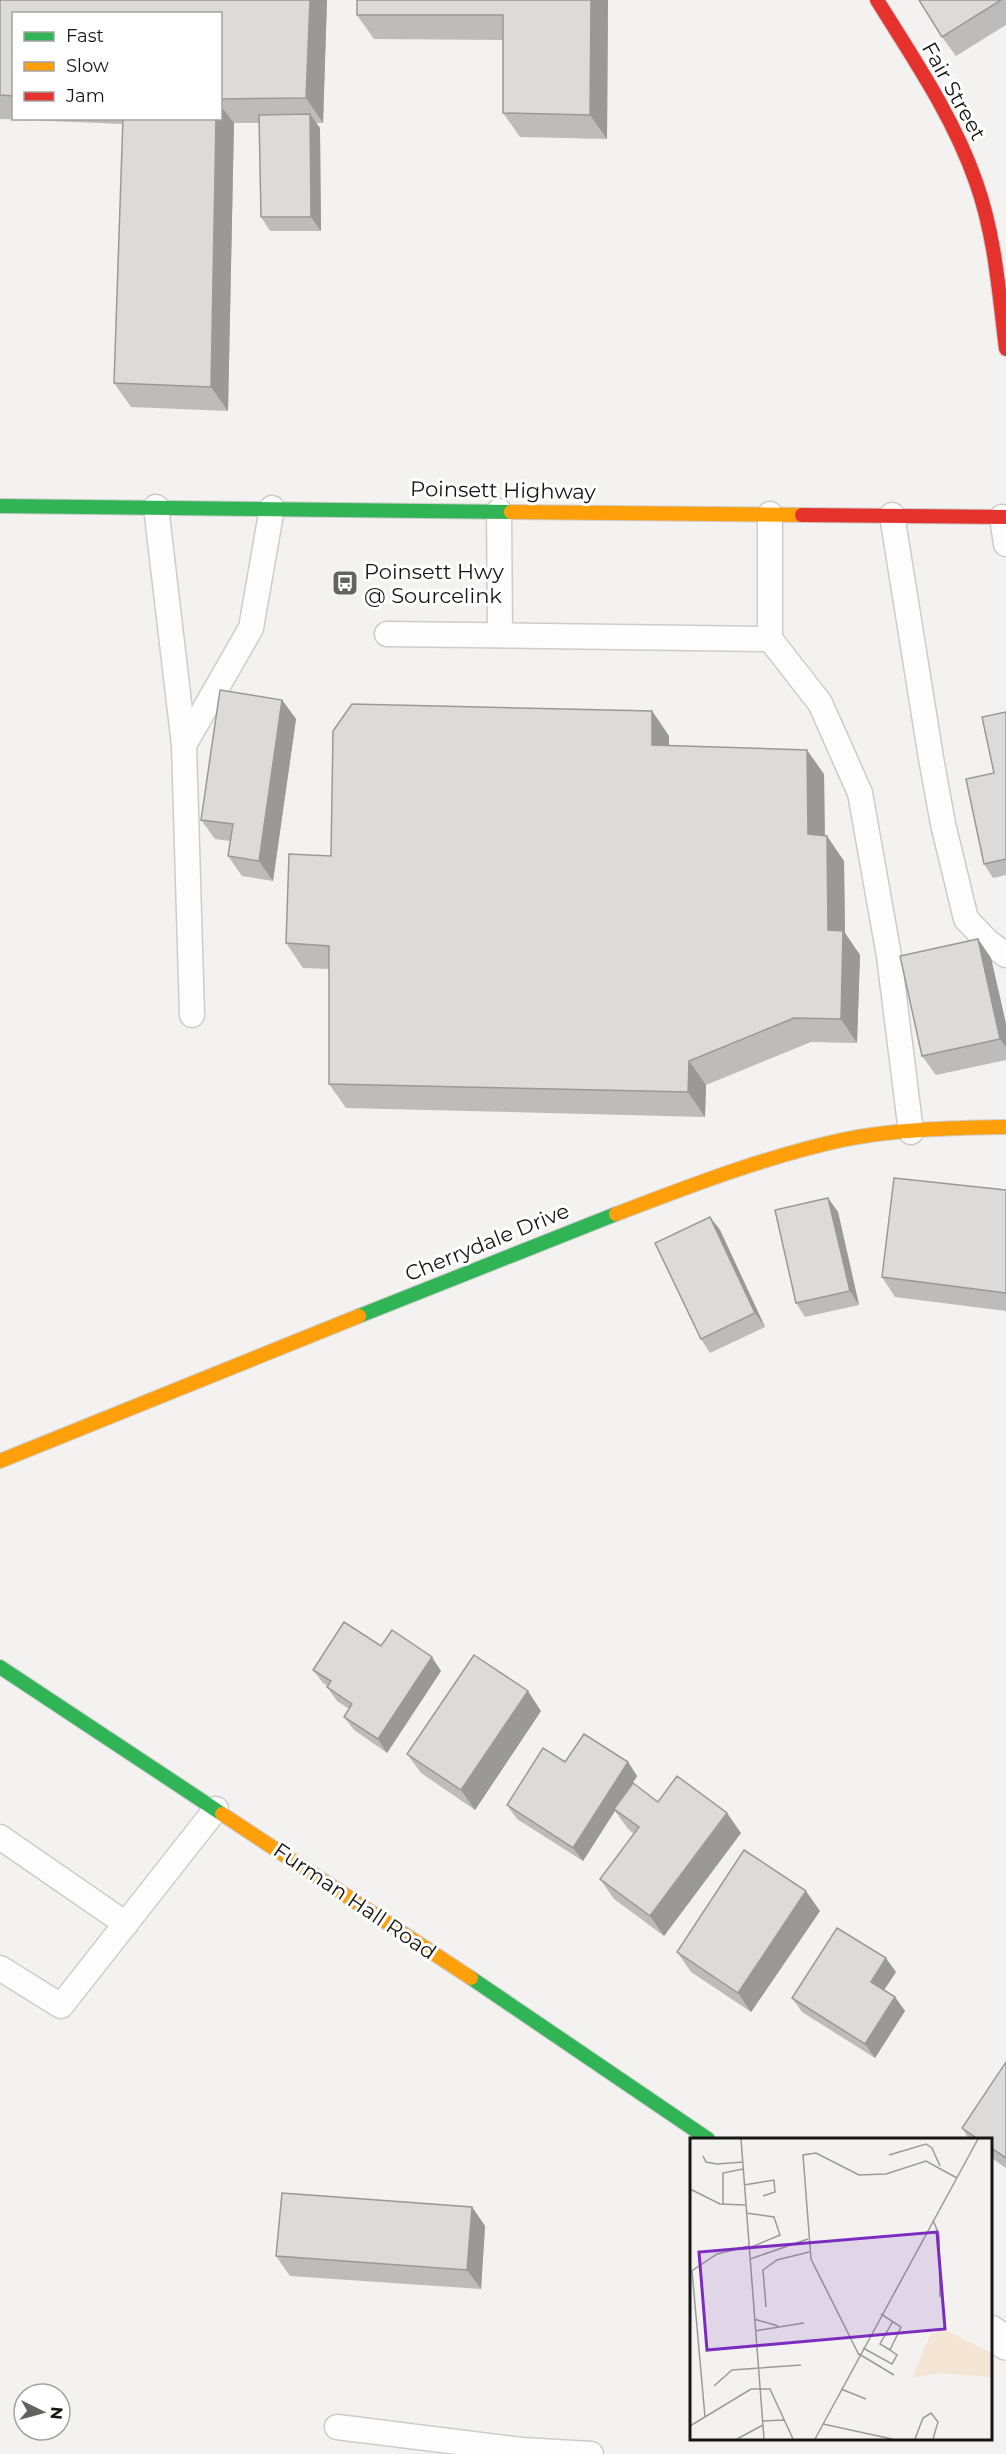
<svg xmlns="http://www.w3.org/2000/svg" width="1006" height="2454" font-family="Montserrat,sans-serif">
  <rect width="100%" height="100%" fill="#f4f2f0"/>
  <g fill="none" stroke-linecap="round" stroke-linejoin="round">
    <g stroke="#cecccb" stroke-width="27">
      <g id="lane">
        <polyline points="156,507 184,745 192,1015"/>
        <polyline points="499,511 500,635"/>
        <polyline points="770,514 770,639"/>
        <polyline points="892,515 931,758 943,824 966,919 988,942 1006,955"/>
        <polyline points="1002,517 1006,544"/>
        <polyline points="387,634 770,639 820,703 860,793 889,956 911,1132"/>
        <polyline points="184,745 251,628 272,508"/>
        <polyline points="0,1837 126,1924"/>
        <polyline points="0,1968 61,2006 216,1809"/>
        <polyline points="337,2427 522,2450 591,2454"/>
      </g>
    </g>
    <g stroke="#cecccb" stroke-width="36">
      <polyline id="street" points="990,2332 1006,2343"/>
    </g>
    <g stroke="#cecccb" stroke-width="16">
      <g id="fast">
        <polyline points="0,506 511,512"/>
        <polyline points="359,1316 616,1214"/>
        <polyline points="0,1667 222,1814"/>
        <polyline points="471,1978 708,2139"/>
      </g>
    </g>
    <g stroke="#cecccb" stroke-width="16">
      <g id="slow">
        <polyline points="511,512 802,515"/>
        <path d="M 616,1214 C 690,1186 764,1157 842,1140 C 895,1129 952,1128 1006,1127"/>
        <polyline points="0,1461 359,1316"/>
        <polyline points="222,1814 471,1978"/>
      </g>
    </g>
    <g stroke="#cecccb" stroke-width="16">
      <g id="jam">
        <path d="M 877,0 C 913,58 953,116 976,182 C 995,235 999,293 1006,349"/>
        <polyline points="802,515 1006,517"/>
      </g>
    </g>
    <use href="#lane" stroke="#fdfdfd" stroke-width="24"/>
    <use href="#street" stroke="#fdfdfd" stroke-width="33"/>
    <use href="#fast" stroke="#30b455" stroke-width="14"/>
    <use href="#slow" stroke="#ff9f0a" stroke-width="14"/>
    <use href="#jam" stroke="#e5322d" stroke-width="14"/>
  </g>
  <g fill="#bdbcbb" fill-rule="evenodd">
    <path d="M 0,0 L 327,0 L 323,123 L 316,123 L 320,128 L 321,231 L 270,231 L 261,217 L 260,123 L 234,123 L 228,411 L 131,407 L 114,383 L 123,124 L 0,119 ZM 14,14 L 220,14 L 220,118 L 14,118 Z"/>
    <polygon points="608,0 607,139 520,137 503,113 503,40 374,39 357,15"/>
    <polygon points="919,0 1006,0 1006,25 956,56 942,37"/>
    <polygon points="282,700 296,719 273,881 242,876 228,856 230,841 215,839 201,820"/>
    <polygon points="652,711 669,736 669,746 824,774 825,836 844,861 845,933 860,955 857,1043 811,1042 706,1085 705,1117 346,1108 329,1084 329,969 303,968 286,943 331,856"/>
    <polygon points="1006,712 1006,875 993,878 984,864 994,773"/>
    <polygon points="978,939 991,958 1006,1024 1006,1060 936,1075 922,1056"/>
    <polygon points="1006,1190 1006,1311 895,1297 882,1277"/>
    <polygon points="828,1198 838,1212 859,1305 805,1317 796,1303"/>
    <polygon points="710,1217 720,1230 765,1327 710,1353 701,1339"/>
    <polygon points="381,1646 441,1671 387,1753 354,1730 344,1717 349,1709 337,1701 327,1687 327,1686 323,1683 313,1670"/>
    <polygon points="541,1711 475,1810 421,1773 407,1754"/>
    <polygon points="565,1762 628,1762 637,1776 630,1788 658,1802 741,1833 664,1936 614,1899 600,1879 634,1834 628,1829 615,1811 583,1861 517,1819 507,1805"/>
    <polygon points="820,1911 751,2012 691,1972 677,1952"/>
    <polygon points="896,1972 884,1990 895,1997 905,2011 875,2058 802,2012 792,1998"/>
    <polygon points="1006,2062 1006,2168 990,2157 990,2139 969,2139 962,2128"/>
    <polygon points="472,2207 485,2226 481,2289 290,2276 276,2256"/>
  </g>
  <g fill="#9a9998">
    <polygon points="310,0 327,0 323,123 306,98"/>
    <polygon points="591,0 608,0 607,139 590,115"/>
    <polygon points="220,105 234,123 228,411 211,387 216,118 220,118"/>
    <polygon points="310,114 320,128 321,231 311,217"/>
    <polygon points="282,700 296,719 273,881 259,861"/>
    <polygon points="652,711 669,736 669,770 652,745"/>
    <polygon points="807,750 824,774 825,858 808,834"/>
    <polygon points="827,836 844,861 845,933 860,955 857,1043 841,1019 828,930"/>
    <polygon points="978,939 991,958 1006,1024 1006,1047 1000,1039"/>
    <polygon points="689,1061 706,1085 705,1117 688,1092"/>
    <polygon points="828,1198 838,1212 859,1305 850,1291"/>
    <polygon points="710,1217 720,1230 765,1327 755,1313"/>
    <polygon points="432,1657 441,1671 387,1753 378,1739"/>
    <polygon points="528,1691 541,1711 475,1810 461,1790"/>
    <polygon points="628,1762 637,1776 583,1861 573,1848"/>
    <polygon points="727,1813 741,1833 664,1936 650,1916"/>
    <polygon points="806,1891 820,1911 751,2012 738,1993"/>
    <polygon points="886,1958 896,1972 880,1996 871,1982"/>
    <polygon points="895,1997 905,2011 875,2058 865,2044"/>
    <polygon points="472,2207 485,2226 481,2289 467,2270"/>
  </g>
  <g fill="#dcdbd9" stroke="#9a9998" stroke-width="1.5">
    <polygon points="0,0 310,0 306,98 220,99 220,14 14,14 14,96 0,95"/>
    <polygon points="357,0 591,0 590,115 503,113 503,15 357,15"/>
    <polygon points="919,0 1001,0 942,37"/>
    <polygon points="310,114 311,217 261,217 259,115"/>
    <polygon points="123,118 216,118 211,387 114,383"/>
    <polygon points="220,690 282,700 259,861 228,856 233,824 201,820"/>
    <polygon points="352,704 652,711 652,745 807,750 808,834 827,836 828,930 843,931 841,1019 794,1018 689,1061 688,1092 329,1084 329,946 286,943 289,854 331,856 333,731"/>
    <polygon points="1006,712 1006,859 984,864 966,779 994,773 982,717"/>
    <polygon points="978,939 1000,1039 922,1056 900,956"/>
    <polygon points="894,1178 1006,1190 1006,1293 882,1277"/>
    <polygon points="828,1198 850,1291 796,1303 775,1210"/>
    <polygon points="710,1217 755,1313 701,1339 655,1243"/>
    <polygon points="344,1622 381,1646 392,1630 432,1657 378,1739 344,1717 352,1704 327,1687 331,1681 313,1670"/>
    <polygon points="474,1655 528,1691 461,1790 407,1754"/>
    <polygon points="584,1734 628,1762 573,1848 507,1805 543,1748 565,1762"/>
    <polygon points="677,1776 727,1813 650,1916 600,1879 639,1827 614,1809 633,1783 658,1802"/>
    <polygon points="744,1850 806,1891 738,1993 677,1952"/>
    <polygon points="837,1928 886,1958 871,1982 895,1997 865,2044 792,1998"/>
    <polygon points="1006,2062 1006,2158 990,2147 990,2139 978,2139 962,2128"/>
    <polygon points="282,2193 472,2207 467,2270 276,2256"/>
  </g>
  <defs>
    <g id="bus-square" transform="scale(1.35)"><rect x="-9" y="-9" width="18" height="18" rx="4" fill="#646361" stroke="#fff"/><path d="M-5-6H5V4H4V6H2V4H-2V6H-4V4H-5ZM-3.5-4V0h7V-4ZM-3.5 1.2v1.5H-2V1.2ZM2 1.2v1.5H3.5V1.2Z" fill="#fff"/></g>
  </defs>
  <g fill-rule="evenodd">
    <use href="#bus-square" x="345" y="583"/>
  </g>
  <g text-anchor="middle" dominant-baseline="central" stroke-width="6" stroke-linejoin="round" paint-order="stroke">
    <g font-size="21" fill="#171614" stroke="#fff">
      <text transform="translate(954 91) rotate(61)">Fair Street</text>
      <text transform="translate(503 490) rotate(1)">Poinsett Highway</text>
      <text transform="translate(487 1242) rotate(-22)">Cherrydale Drive</text>
      <text transform="translate(355 1901) rotate(34)">Furman Hall Road</text>
    </g>
    <g font-size="21" fill="#171614" stroke="#fff" text-anchor="start">
      <text x="364" y="571">Poinsett Hwy<tspan x="364" dy="24">@ Sourcelink</tspan></text>
    </g>
  </g>
  <g transform="translate(690 2138)">
    <rect width="302" height="302" fill="#f4f2f0"/>
    <path d="M 254,191 L 301,215 L 301,239 L 250,235 L 222,240 L 240,197 Z" fill="#f5e5d5"/>
    <path fill="none" stroke="#9c9a98" stroke-width="1.5" d="M 51,1 L 74,301M 199,17 L 236,6 L 242,10 L 250,28M 13,18 L 16,24 L 27,26 L 53,24M 54,47 L 84,42 L 85,54 L 73,58M 0,51 L 30,66 L 55,67M 33,66 L 33,35 L 53,31M 56,75 L 84,79 L 90,97 L 59,110M 243,82 L 249,97 L 250,159M 60,121 L 118,101M 2,133 L 15,279M 0,134 L 27,116 L 59,108M 76,169 L 73,132 L 87,122 L 119,114M 64,181 L 88,188M 65,193 L 114,185M 173,210 L 202,226 L 207,217 L 200,212 L 211,189 L 191,176M 200,212 L 190,206 L 203,183M 169,216 L 204,237M 169,217 L 121,121 L 113,17 L 126,15 L 169,37 L 196,36 L 236,23 L 267,40M 24,248 L 42,232 L 111,227M 151,251 L 176,261M 72,283 L 95,282M 133,286 L 202,301M 0,288 L 61,251 L 80,251 L 103,301M 47,301 L 73,287M 125,301 L 288,1M 225,301 L 233,280 L 241,275 L 248,284 L 243,301"/>
    <path fill="#7b2cbf" fill-opacity="0.15" stroke="#7b2cbf" stroke-width="3" d="M 247,94 L 255,191 L 17,212 L 9,114 Z"/>
    <rect width="302" height="302" fill="none" stroke="#171614" stroke-width="3"/>
  </g>
  <rect x="12" y="12" width="210" height="108" fill="#ffffff" stroke="#a2a2a1" stroke-width="1.5"/>
  <rect x="24" y="32" width="30" height="9" fill="#30b455" stroke="#a2a2a1" stroke-width="1.5"/>
  <text x="66" y="42" font-size="18" fill="#171614">Fast</text>
  <rect x="24" y="62" width="30" height="9" fill="#ff9f0a" stroke="#a2a2a1" stroke-width="1.5"/>
  <text x="66" y="72" font-size="18" fill="#171614">Slow</text>
  <rect x="24" y="92" width="30" height="9" fill="#e5322d" stroke="#a2a2a1" stroke-width="1.5"/>
  <text x="66" y="102" font-size="18" fill="#171614">Jam</text>
  <g transform="translate(42 2412) rotate(95)"><circle r="28" fill="#ffffff" stroke="#a2a2a1" stroke-width="1.5"/>
  <path d="M0-4.5L10 22L0 15L-10 22Z" fill="#646361"/>
  <text y="-9" font-size="16" font-weight="bold" text-anchor="middle" fill="#171614">N</text>
  </g>
</svg>
